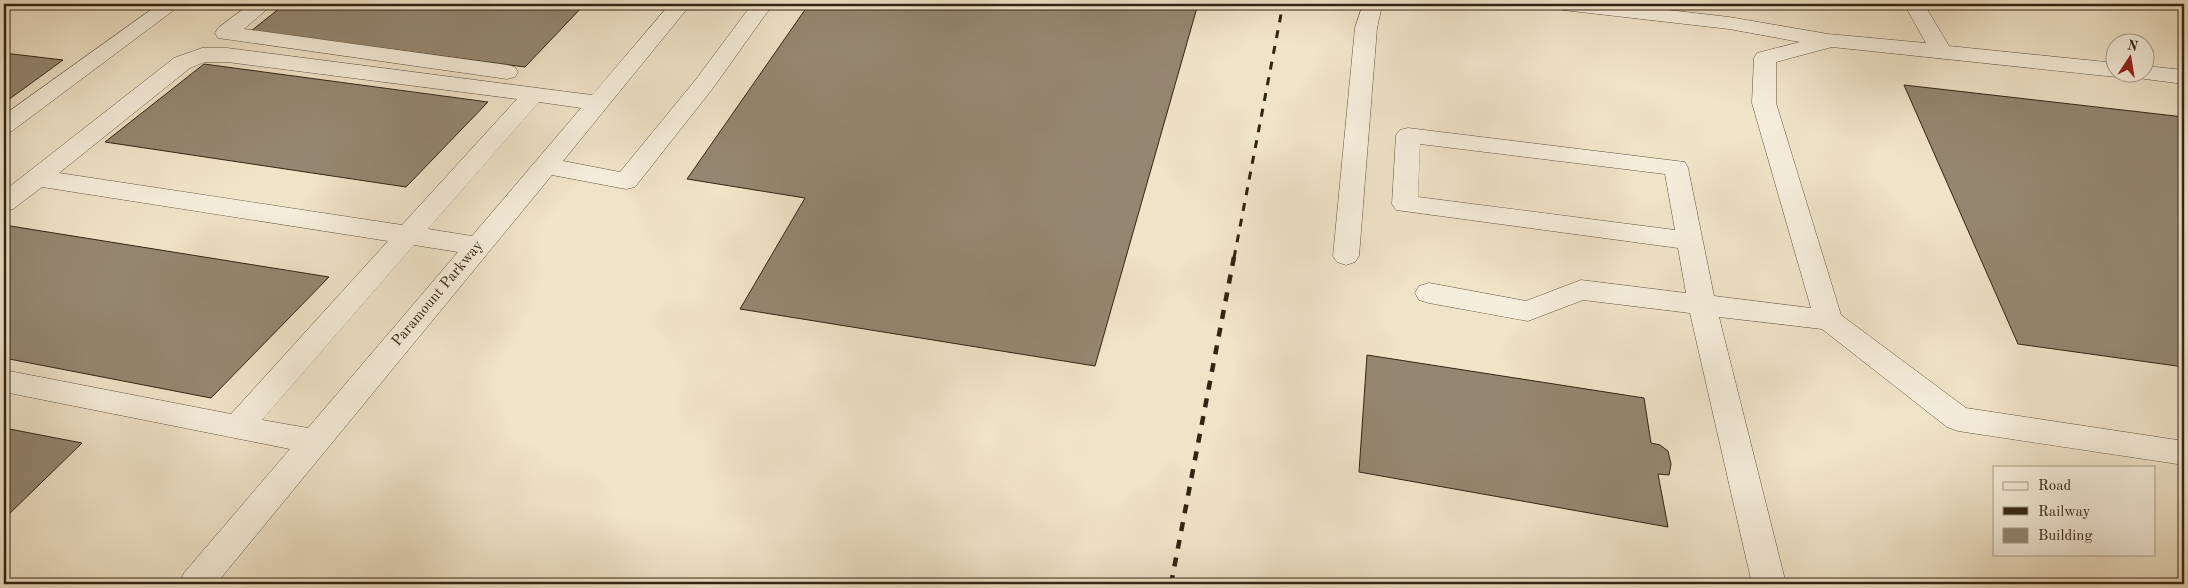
<svg xmlns="http://www.w3.org/2000/svg" width="2188" height="588" font-family="'Old Standard TT',serif">
  <rect width="100%" height="100%" fill="#efe3c8"/>
  <filter id="stains"><feTurbulence type="fractalNoise" baseFrequency=".004" numOctaves="4"/><feColorMatrix values="0 0 0 0 .2 0 0 0 0 .09 0 0 0 0 .02 0 0 0 .5 -.17"/></filter>
  <radialGradient id="worn" r=".72"><stop offset=".6" stop-color="#630" stop-opacity="0"/><stop offset="1" stop-color="#630" stop-opacity=".3"/></radialGradient>
  <g fill="#948771" stroke="#322413">
    <polygon points="285,4 585,4 525,67 251,31"/>
    <polygon points="809,4 1198,4 1095,366 740,309 805,198 687,179"/>
    <polygon points="4,53 63,60 4,103"/>
    <polygon points="204,64 488,102 406,187 105,142"/>
    <polygon points="1904,85 2184,117 2184,367 2018,344"/>
    <polygon points="4,225 329,277 211,398 4,358"/>
    <polygon points="1367,355 1644,398 1651,443 1660,445 1668,451 1671,464 1669,475 1658,474 1668,527 1359,472"/>
    <polygon points="4,428 82,443 4,519"/>
  </g>
  <g fill="none" stroke-linecap="round" stroke-linejoin="round">
    <g stroke="#615440" stroke-width="1">
      <g id="minor">
        <polygon points="159,4 182,4 12,131 4,133 4,115"/>
        <polygon points="250,4 273,4 244,29 507,65 515,67 518,72 515,77 507,79 218,38 215,33 218,28"/>
        <path d="M 670,4 L 691,4 L 563,161 L 620,172 L 697,78 L 752,4 L 773,4 L 713,88 L 635,187 L 626,189 L 552,175 L 216,584 L 179,584 L 184,573 L 290,449 L 4,392 L 4,370 L 231,414 L 388,241 L 42,187 L 13,209 L 4,211 L 4,191 L 174,58 L 202,48 L 227,48 L 592,95 ZM 205,62 L 227,62 L 517,99 L 402,225 L 59,173 L 190,68 ZM 539,102 L 581,108 L 472,236 L 428,229 ZM 414,245 L 458,252 L 308,428 L 262,420 Z"/>
        <polygon points="1363,4 1386,4 1381,10 1377,28 1359,256 1355,262 1346,265 1337,262 1333,256 1355,28"/>
        <path d="M 1553,4 L 1616,4 L 1729,17 L 1828,34 L 1926,43 L 1904,4 L 1924,4 L 1949,46 L 2116,63 L 2116,72 L 2125,72 L 2124,75 L 2116,77 L 1832,47 L 1776,62 L 1776,103 L 1841,315 L 1966,408 L 2184,441 L 2184,465 L 1958,431 L 1947,427 L 1822,329 L 1719,317 L 1786,584 L 1752,584 L 1690,313 L 1583,300 L 1528,321 L 1429,303 L 1419,300 L 1415,293 L 1419,286 L 1429,283 L 1526,301 L 1581,280 L 1686,293 L 1678,248 L 1396,210 L 1392,204 L 1396,135 L 1400,130 L 1408,128 L 1685,162 L 1688,168 L 1714,296 L 1811,308 L 1752,103 L 1754,58 L 1757,53 L 1800,42 L 1729,29 L 1563,10 L 1556,8 ZM 1420,144 L 1665,174 L 1675,230 L 1418,197 Z"/>
        <polygon points="2146,66 2184,70 2184,84 2130,77 2127,72 2146,72"/>
      </g>
    </g>
    <use href="#minor" fill="#f5eddb" fill-rule="evenodd"/>
    <polyline stroke="#322413" stroke-width="3" stroke-dasharray="8 8" stroke-linecap="butt" points="1234,258 1283,4"/>
    <polyline stroke="#322413" stroke-width="4.5" stroke-dasharray="9 9" stroke-linecap="butt" points="1171,584 1234,257"/>
  </g>
  <g text-anchor="middle" dominant-baseline="central" stroke-width="4" stroke-linejoin="round" paint-order="stroke">
    <g font-size="15" fill="#322413" stroke="#f5eddb">
      <text transform="translate(438 294) rotate(-50)">Paramount Parkway</text>
    </g>
  </g>
  <rect width="2188" height="588" fill="none" stroke="#efe3c8" stroke-width="20"/>
  <rect x="5" y="5" width="2178" height="578" fill="none" stroke="#322413" stroke-width="2.5"/>
  <rect x="10" y="10" width="2168" height="568" fill="none" stroke="#322413"/>
  <rect x="1993" y="466" width="162" height="90" fill="#f5eddb" stroke="#a79d8b"/>
  <rect x="2003" y="482" width="25" height="8" fill="#f5eddb" stroke="#a79d8b"/>
  <text x="2038" y="490" font-size="15" fill="#322413">Road</text>
  <rect x="2003" y="507" width="25" height="8" fill="#322413" stroke="#a79d8b"/>
  <text x="2038" y="516" font-size="15" fill="#322413">Railway</text>
  <rect x="2003" y="528" width="25" height="15" fill="#948771" stroke="#a79d8b"/>
  <text x="2038" y="540" font-size="15" fill="#322413">Building</text>
  <g transform="translate(2130 58) rotate(12)"><circle r="24" fill="#f5eddb" stroke="#a79d8b"/>
  <path d="M0-4L9 19L0 12L-9 19Z" fill="#8f2418"/>
  <text y="-8" font-size="14" font-weight="bold" text-anchor="middle" fill="#322413">N</text>
  </g>
  <rect width="100%" height="100%" filter="url(#stains)"/>
  <rect width="100%" height="100%" fill="url(#worn)"/>
</svg>
